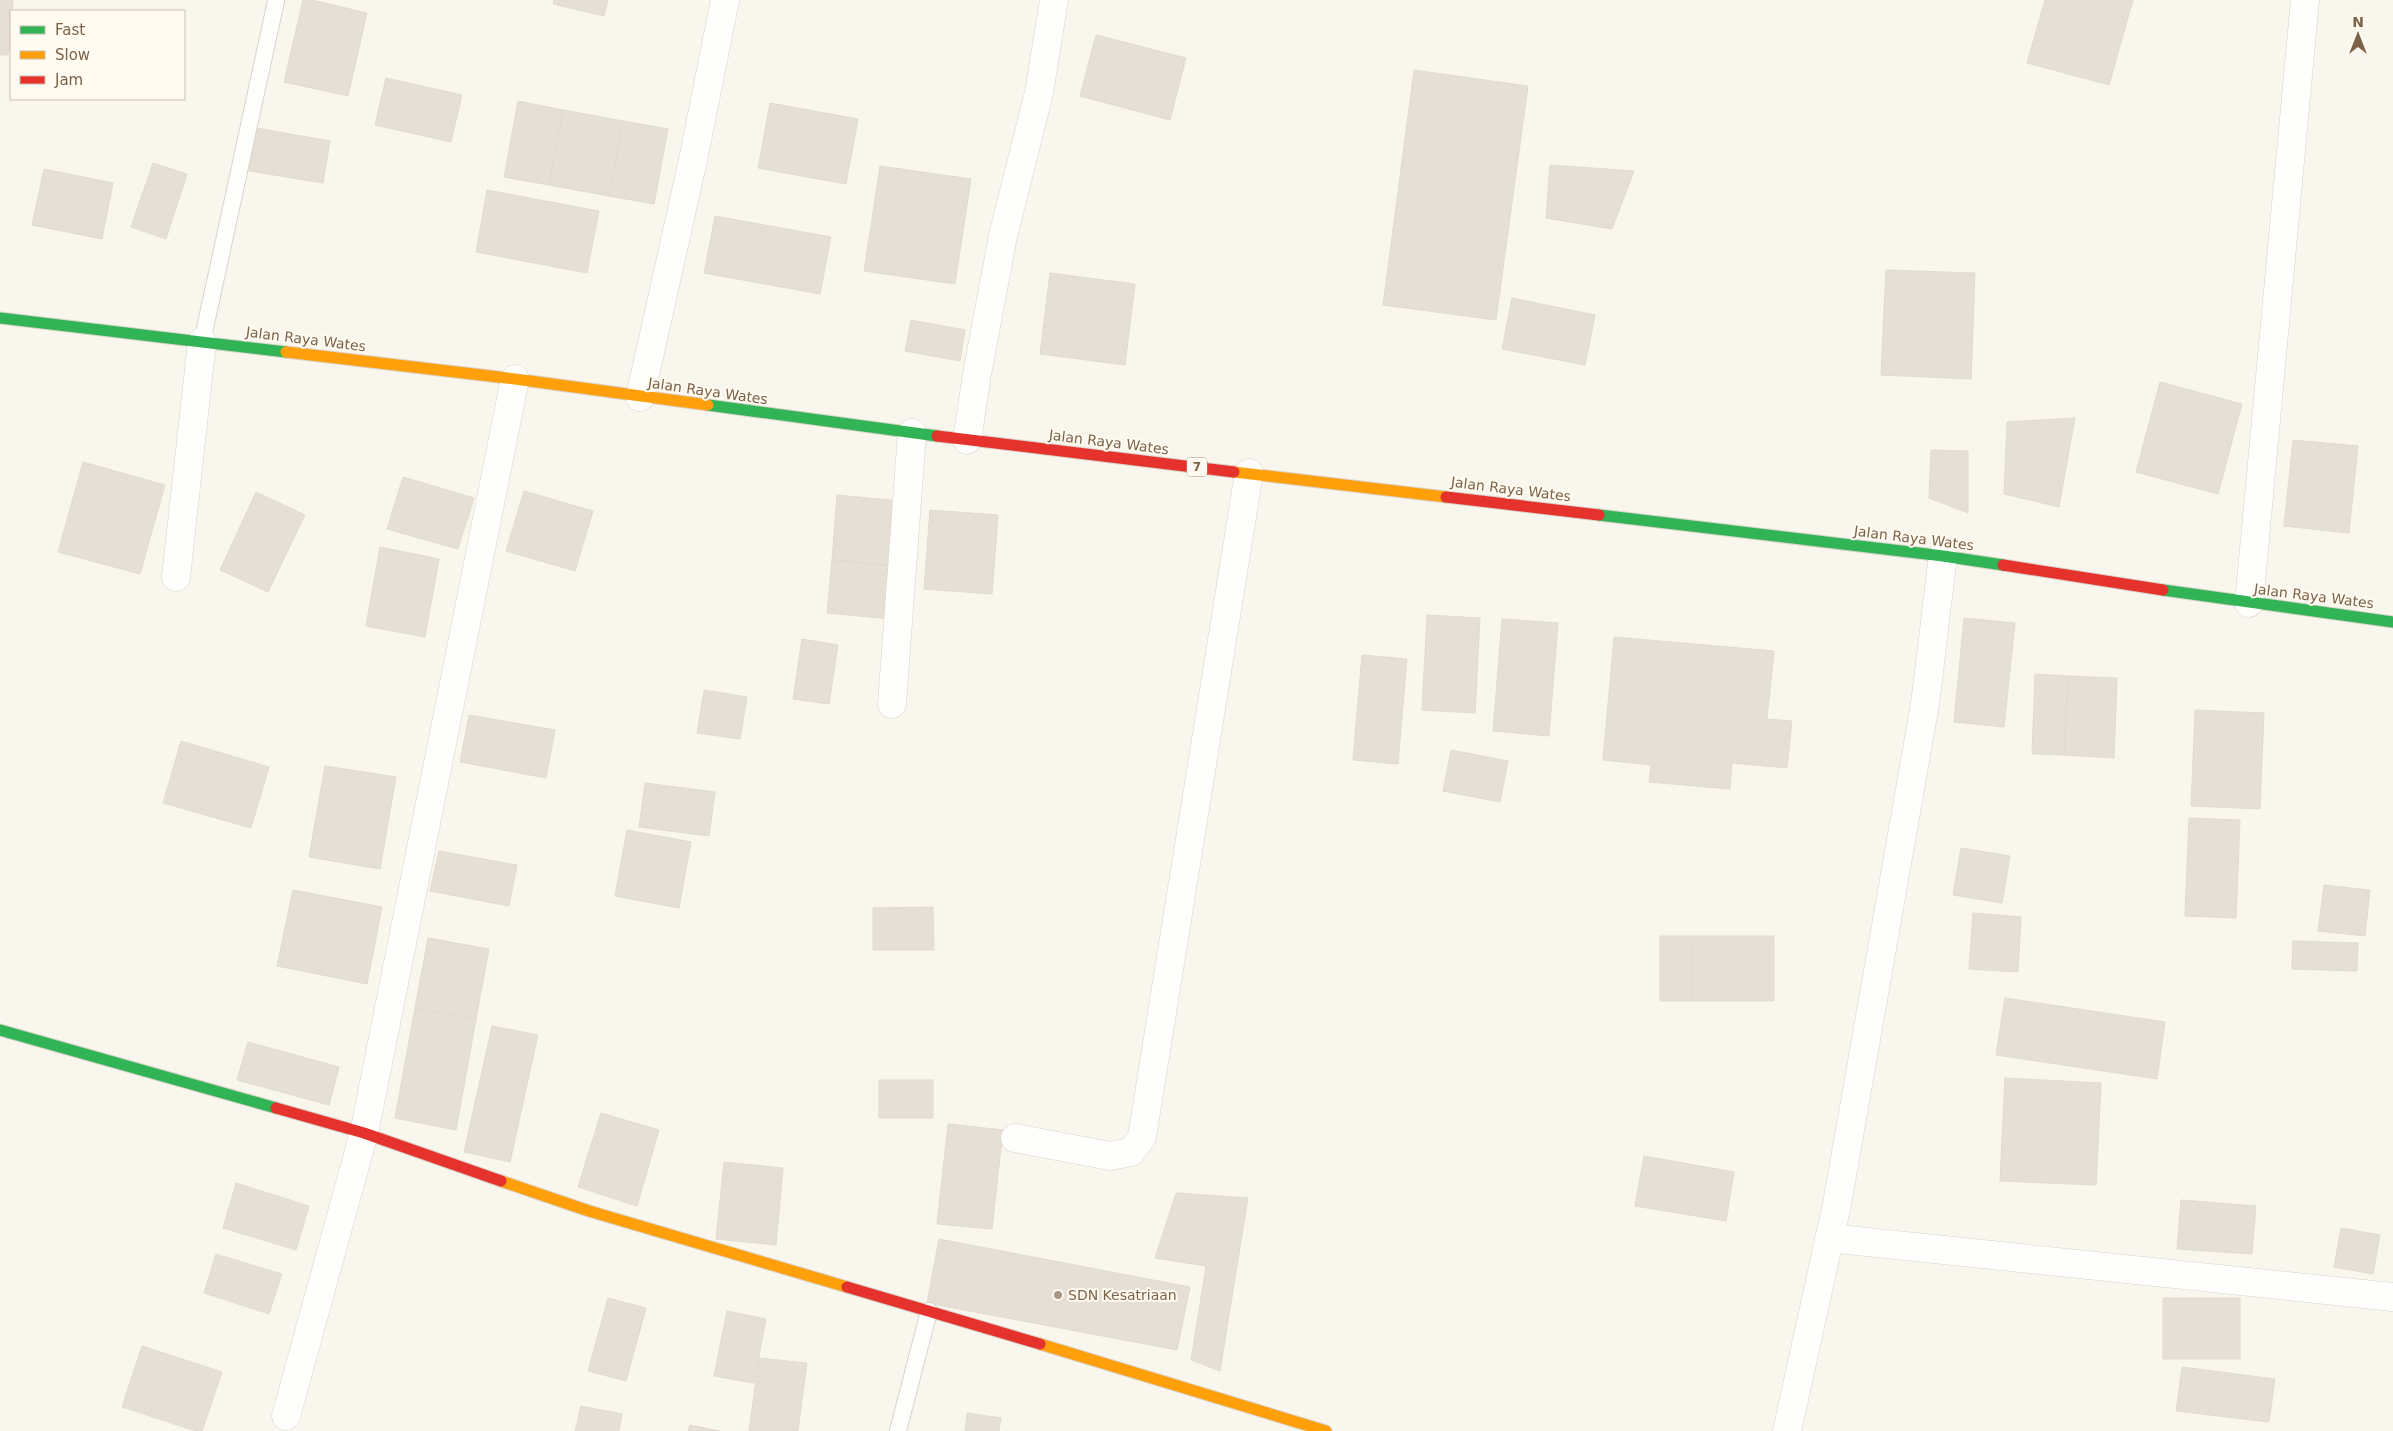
<svg xmlns="http://www.w3.org/2000/svg" width="2393" height="1431" font-family="'DejaVu Sans',sans-serif">
  <rect width="100%" height="100%" fill="#f9f6ee"/>
  <g fill="#e6dfd5" stroke="#e3dacf">
    <polygon points="0,0 13,0 8,55 0,55"/>
    <polygon points="303,0 312,0 367,13 348,96 284,82"/>
    <polygon points="554,0 608,0 604,16 553,4"/>
    <polygon points="2045,0 2133,0 2109,85 2027,63"/>
    <polygon points="1096,35 1186,58 1170,120 1080,96"/>
    <polygon points="1414,70 1528,86 1496,320 1383,305"/>
    <polygon points="386,78 462,95 451,142 375,125"/>
    <polygon points="518,101 563,110 549,185 504,177"/>
    <polygon points="770,103 858,119 846,184 758,168"/>
    <polygon points="563,110 623,121 609,196 549,185"/>
    <polygon points="623,121 668,129 654,204 609,196"/>
    <polygon points="256,128 330,141 323,183 249,171"/>
    <polygon points="153,163 187,174 166,239 131,227"/>
    <polygon points="1550,165 1634,171 1612,229 1546,218"/>
    <polygon points="880,166 971,179 955,284 864,271"/>
    <polygon points="44,169 113,183 102,239 32,225"/>
    <polygon points="487,190 599,211 587,273 476,252"/>
    <polygon points="715,216 831,237 820,294 704,273"/>
    <polygon points="1886,270 1975,273 1971,379 1881,375"/>
    <polygon points="1050,273 1135,284 1125,365 1040,354"/>
    <polygon points="1512,298 1595,315 1585,365 1502,349"/>
    <polygon points="911,320 965,330 960,361 905,351"/>
    <polygon points="2160,382 2242,404 2218,494 2136,472"/>
    <polygon points="2075,418 2059,507 2004,494 2007,422"/>
    <polygon points="2293,440 2358,446 2349,533 2284,526"/>
    <polygon points="1931,450 1968,451 1968,513 1929,498"/>
    <polygon points="83,462 165,485 140,574 58,552"/>
    <polygon points="403,477 474,498 458,549 387,529"/>
    <polygon points="524,491 593,511 575,571 506,551"/>
    <polygon points="256,492 305,515 268,592 220,570"/>
    <polygon points="837,495 900,501 895,566 832,560"/>
    <polygon points="930,510 998,515 992,594 924,589"/>
    <polygon points="380,547 439,559 425,637 366,626"/>
    <polygon points="832,560 895,566 890,619 827,613"/>
    <polygon points="1427,615 1480,618 1475,713 1422,710"/>
    <polygon points="1964,618 2015,623 2004,727 1954,722"/>
    <polygon points="1502,619 1558,623 1549,736 1493,731"/>
    <polygon points="1614,637 1774,651 1767,719 1792,721 1787,768 1732,763 1730,789 1649,782 1651,765 1603,760"/>
    <polygon points="802,639 838,645 829,704 793,699"/>
    <polygon points="1362,655 1407,659 1398,764 1353,760"/>
    <polygon points="2035,674 2068,676 2064,755 2032,754"/>
    <polygon points="2068,676 2117,678 2114,758 2064,755"/>
    <polygon points="704,690 747,697 740,739 697,733"/>
    <polygon points="2195,710 2264,713 2260,809 2191,806"/>
    <polygon points="469,715 555,730 546,778 460,762"/>
    <polygon points="181,741 269,767 251,828 163,803"/>
    <polygon points="1451,750 1508,761 1500,802 1443,791"/>
    <polygon points="325,766 396,777 380,869 309,857"/>
    <polygon points="645,783 715,792 709,836 639,827"/>
    <polygon points="2189,818 2240,820 2236,918 2185,916"/>
    <polygon points="627,830 691,842 679,908 615,896"/>
    <polygon points="1961,848 2010,856 2002,903 1953,895"/>
    <polygon points="439,851 517,865 509,906 430,891"/>
    <polygon points="2324,885 2370,890 2365,936 2318,931"/>
    <polygon points="293,890 382,907 367,984 277,966"/>
    <polygon points="933,907 934,950 873,950 873,908"/>
    <polygon points="1973,913 2021,917 2018,972 1969,969"/>
    <rect x="1660" y="936" width="33" height="65"/>
    <rect x="1693" y="936" width="81" height="65"/>
    <polygon points="428,938 489,949 476,1019 415,1008"/>
    <polygon points="2293,941 2358,943 2357,971 2292,969"/>
    <polygon points="2005,998 2165,1022 2157,1079 1996,1055"/>
    <polygon points="415,1008 476,1019 456,1130 395,1118"/>
    <polygon points="492,1026 538,1035 510,1162 464,1152"/>
    <polygon points="248,1042 339,1067 329,1105 237,1080"/>
    <polygon points="2005,1078 2101,1083 2096,1185 2000,1181"/>
    <rect x="879" y="1080" width="54" height="38"/>
    <polygon points="601,1113 659,1130 637,1206 578,1187"/>
    <polygon points="948,1124 1003,1130 992,1229 937,1224"/>
    <polygon points="1644,1156 1734,1172 1726,1221 1635,1206"/>
    <polygon points="724,1162 783,1168 776,1245 716,1239"/>
    <polygon points="236,1183 309,1206 296,1250 223,1228"/>
    <polygon points="1176,1193 1248,1198 1220,1371 1191,1360 1206,1266 1155,1258"/>
    <polygon points="2181,1200 2256,1206 2252,1254 2177,1249"/>
    <polygon points="2341,1228 2380,1235 2373,1274 2334,1267"/>
    <polygon points="939,1239 1190,1287 1177,1350 927,1303"/>
    <polygon points="216,1254 282,1274 269,1314 204,1293"/>
    <polygon points="608,1298 646,1308 626,1381 588,1371"/>
    <rect x="2163" y="1298" width="77" height="61"/>
    <polygon points="727,1311 766,1319 754,1383 714,1376"/>
    <polygon points="142,1346 222,1372 202,1431 196,1431 122,1407"/>
    <polygon points="759,1358 807,1363 798,1431 749,1431"/>
    <polygon points="2182,1367 2275,1379 2269,1422 2176,1411"/>
    <polygon points="581,1406 622,1414 619,1431 575,1431"/>
    <polygon points="967,1413 1001,1418 999,1431 965,1431"/>
    <polygon points="690,1425 720,1431 688,1431"/>
  </g>
  <g fill="none" stroke-linecap="round" stroke-linejoin="round">
    <g stroke="#d9d3cc" stroke-width="18">
      <g id="lane">
        <polyline points="202,342 276,1"/>
        <polyline points="898,1431 929,1311"/>
      </g>
    </g>
    <g stroke="#d9d3cc" stroke-width="29">
      <g id="street">
        <polyline points="640,397 693,160 725,0"/>
        <polyline points="967,440 977,374 1003,236 1039,93 1054,0"/>
        <polyline points="176,577 202,342"/>
        <polyline points="2249,603 2305,0"/>
        <polyline points="892,704 912,433"/>
        <polyline points="1015,1138 1110,1156 1131,1152 1142,1137 1249,473"/>
        <polyline points="1829,1238 2393,1297"/>
        <polyline points="286,1416 364,1133 515,379"/>
        <polyline points="1787,1431 1837,1204 1925,704 1943,556"/>
      </g>
    </g>
    <g stroke="#d8d2c8" stroke-width="13">
      <g id="fast">
        <polyline points="0,318 286,352"/>
        <polyline points="708,405 937,436"/>
        <polyline points="1599,515 1943,556 2003,565"/>
        <polyline points="2163,590 2393,622"/>
        <polyline points="0,1030 276,1108"/>
      </g>
    </g>
    <g stroke="#d8d2c8" stroke-width="13">
      <g id="slow">
        <polyline points="286,352 515,379 708,405"/>
        <polyline points="1234,472 1446,497"/>
        <polyline points="501,1181 589,1211 847,1287"/>
        <polyline points="1040,1344 1326,1431"/>
      </g>
    </g>
    <g stroke="#d8d2c8" stroke-width="13">
      <g id="jam">
        <polyline points="937,436 1234,472"/>
        <polyline points="1446,497 1599,515"/>
        <polyline points="2003,565 2163,590"/>
        <polyline points="276,1108 364,1133 501,1181"/>
        <polyline points="847,1287 1040,1344"/>
      </g>
    </g>
    <use href="#lane" stroke="#fefefc" stroke-width="16"/>
    <use href="#street" stroke="#fefefc" stroke-width="28"/>
    <use href="#fast" stroke="#30b455" stroke-width="11"/>
    <use href="#slow" stroke="#ff9f0a" stroke-width="11"/>
    <use href="#jam" stroke="#e5322d" stroke-width="11"/>
  </g>
  <circle fill="#a89683" stroke="#fffbf1" stroke-width="2" cx="1058" cy="1295" r="5"/>
  <g text-anchor="middle" dominant-baseline="central" stroke-width="4" stroke-linejoin="round" paint-order="stroke">
    <rect fill="#fffbf1" stroke="#a3907b" stroke-width="1" x="1187" y="457.5" width="20" height="19" rx="4"/>
    <g font-size="12" font-weight="bold" fill="#7c6249">
      <text x="1197" y="467">7</text>
    </g>
    <g font-size="14" fill="#7c6249" stroke="#fffbf1">
      <text transform="translate(306 339) rotate(7)">Jalan Raya Wates</text>
      <text transform="translate(708 391) rotate(8)">Jalan Raya Wates</text>
      <text transform="translate(1109 442) rotate(7)">Jalan Raya Wates</text>
      <text transform="translate(1511 489) rotate(7)">Jalan Raya Wates</text>
      <text transform="translate(1914 538) rotate(7)">Jalan Raya Wates</text>
      <text transform="translate(2314 596) rotate(7)">Jalan Raya Wates</text>
    </g>
    <g font-size="14" fill="#7c6249" stroke="#fffbf1" text-anchor="start">
      <text x="1068" y="1295">SDN Kesatriaan</text>
    </g>
  </g>
  <rect x="10" y="10" width="175" height="90" fill="#fffbf1" stroke="#cbbeae"/>
  <rect x="20" y="26" width="25" height="8" fill="#30b455" stroke="#cbbeae"/>
  <text x="55" y="35" font-size="15" fill="#7c6249">Fast</text>
  <rect x="20" y="51" width="25" height="8" fill="#ff9f0a" stroke="#cbbeae"/>
  <text x="55" y="60" font-size="15" fill="#7c6249">Slow</text>
  <rect x="20" y="76" width="25" height="8" fill="#e5322d" stroke="#cbbeae"/>
  <text x="55" y="85" font-size="15" fill="#7c6249">Jam</text>
  <g transform="translate(2358 35)" stroke="#fffbf1" stroke-width="4" paint-order="stroke">
  <path d="M0-4L9 19L0 12L-9 19Z" fill="#7c6249"/>
  <text y="-8" font-size="14" font-weight="bold" text-anchor="middle" fill="#7c6249">N</text>
  </g>
</svg>
